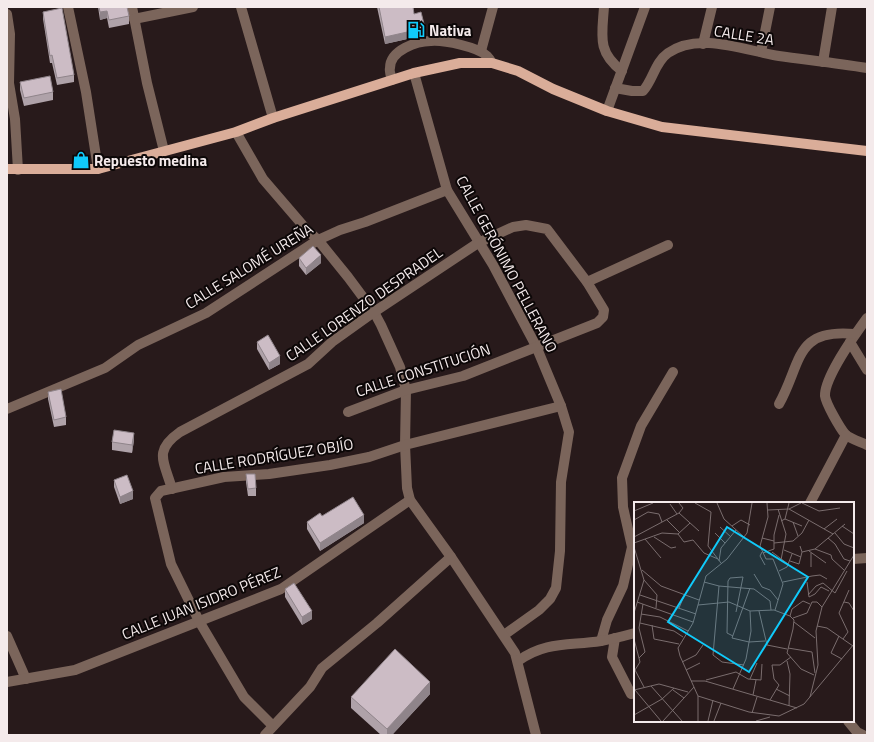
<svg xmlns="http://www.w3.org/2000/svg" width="874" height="742" font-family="'Titillium Web',sans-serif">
  <rect width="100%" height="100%" fill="#281a1b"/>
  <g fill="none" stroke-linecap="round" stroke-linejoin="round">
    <g stroke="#7b655b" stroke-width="10">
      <polyline points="68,7 86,92 98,169"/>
      <polyline points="132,7 147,83 164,151"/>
      <polyline points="241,7 273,118"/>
      <path d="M 604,7 C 602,36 597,52 622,71"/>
      <polyline points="7,14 10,34 9,83 15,119 18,170"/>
      <polyline points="134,19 193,7"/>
      <polyline points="703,44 712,7"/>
      <polyline points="481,51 493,7"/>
      <polyline points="761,52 770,7"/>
      <polyline points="823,62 832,7"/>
      <polyline points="414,73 447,190 493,265 536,346 561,406 569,432 561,482 560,551 556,588 550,599 539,610 504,635"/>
      <path d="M 392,80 C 391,76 389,71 390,68 C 390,50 417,41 431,41 C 444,40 478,47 487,56 C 489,58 491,61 492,63"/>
      <path d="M 615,88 L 632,91 L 643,91 C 653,80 655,62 668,53 C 699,31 746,51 779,56 C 808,60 838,63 867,68"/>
      <polyline points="607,111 645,7"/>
      <polyline points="236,132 263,179 306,229 318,240 348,277 374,312 381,325 400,367 406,390 405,445 407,488 410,500 451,557 515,653 536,735"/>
      <polyline points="587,282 668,245"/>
      <path d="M 867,318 C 856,333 824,378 825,396 C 826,404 840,428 845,434 C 850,439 861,442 867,445"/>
      <polyline points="850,342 867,370"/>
      <path d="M 779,404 C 802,363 794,328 855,334"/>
      <polyline points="7,409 105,368 138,345 206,313 318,240 340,230 365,222 447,190"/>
      <path d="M 172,489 C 164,461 153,451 180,432 L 308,364 L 332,342 L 374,312 L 478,243 L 513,227 L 526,225 L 547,229 L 587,282 L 604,310 L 603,317 L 597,323 L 463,376 L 406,390 L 348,412"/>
      <polyline points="810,503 846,435"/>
      <polyline points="853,559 867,558"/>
      <polyline points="7,636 26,679"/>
      <polyline points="615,638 612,657 631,694"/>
      <polyline points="601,641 607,620 623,586 632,547 623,507 622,478 641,426 673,372"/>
      <path d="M 518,661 C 546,641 569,646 601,641 C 613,639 624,636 635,633"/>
      <polyline points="7,682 75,670 281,589 410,500"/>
      <polyline points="848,721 857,732 863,735"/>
      <polyline points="273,726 244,697 199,621 171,564 155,498 161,491 224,477 269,474 330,465 369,457 405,445 561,406"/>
      <polyline points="265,735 310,687 322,668 377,623 451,557"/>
    </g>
    <polyline stroke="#daad99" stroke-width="10" points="7,169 98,169 236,132 273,118 414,73 460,63 492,63 518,71 553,89 607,111 662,127 867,151"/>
  </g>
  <g fill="#afa2a9">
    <polygon points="98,7 127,7 129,16 129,24 109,28 107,18 100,20"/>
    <polygon points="377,7 413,7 414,14 425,35 385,44"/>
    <polygon points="43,12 74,75 74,82 57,85 52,63 50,63 43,19"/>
    <polygon points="20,82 53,92 53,100 24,106 20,90"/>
    <polygon points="299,258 321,263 306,275 299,266"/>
    <polygon points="257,342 280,364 269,370 257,349"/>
    <polygon points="48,392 66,417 66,425 54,427 48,399"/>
    <polygon points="134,440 132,453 112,450 112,442"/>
    <polygon points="246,474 256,488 256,496 248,496 246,482"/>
    <polygon points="114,480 133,499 120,504 114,487"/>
    <polygon points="322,516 364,523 320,551 307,529 307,522"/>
    <polygon points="285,589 312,619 302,625 285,597"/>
    <polygon points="430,694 392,735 381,735 351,708 351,697"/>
  </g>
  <g fill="#8f848a">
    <polygon points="107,11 107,18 100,20 100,12"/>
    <polygon points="425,28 425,35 385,44 385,37"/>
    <polygon points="321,255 321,263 306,275 306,268"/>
    <polygon points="280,356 280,364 269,370 269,363"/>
    <polygon points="134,433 134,440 132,453 132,445"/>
    <polygon points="133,491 133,499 120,504 120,497"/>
    <polygon points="364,515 364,523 320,551 320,543"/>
    <polygon points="312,611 312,619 302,625 302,617"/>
    <polygon points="430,682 430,694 392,735 387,735 387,729"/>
  </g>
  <g fill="#ccbcc5" stroke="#8f848a">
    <polygon points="99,7 127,7 129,16 109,20 107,11 100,12"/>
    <polygon points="379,7 413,7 414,14 421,12 425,28 385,37"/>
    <polygon points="62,8 74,75 57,78 52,55 50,56 43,12"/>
    <polygon points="50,76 53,92 24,98 20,82"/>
    <polygon points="313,246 321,255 306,268 299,258"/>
    <polygon points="268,335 280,356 269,363 257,342"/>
    <polygon points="61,389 66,417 54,420 48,392"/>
    <polygon points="114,430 134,433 132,445 112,442"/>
    <polygon points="246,474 255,474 256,488 248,489"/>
    <polygon points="127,475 133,491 120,497 114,480"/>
    <polygon points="353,497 364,515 320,543 307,522 320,513 322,516"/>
    <polygon points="294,583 312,611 302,617 285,589"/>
    <polygon points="395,649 430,682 387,729 351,697"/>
  </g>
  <defs>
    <g id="fuel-bare" transform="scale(1.38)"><path d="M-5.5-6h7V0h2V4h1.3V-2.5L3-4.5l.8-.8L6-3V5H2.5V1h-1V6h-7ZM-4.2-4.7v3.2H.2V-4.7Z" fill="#10cafa" stroke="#0c0707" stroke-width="2.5" paint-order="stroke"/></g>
    <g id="shop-bare" transform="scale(1.38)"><path d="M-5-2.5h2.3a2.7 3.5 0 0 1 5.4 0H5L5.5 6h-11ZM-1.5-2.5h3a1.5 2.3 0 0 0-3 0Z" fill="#10cafa" stroke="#0c0707" stroke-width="2.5" paint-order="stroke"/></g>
  </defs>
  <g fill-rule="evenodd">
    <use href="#fuel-bare" x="416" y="30"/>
    <use href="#shop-bare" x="81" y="160"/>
  </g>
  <g text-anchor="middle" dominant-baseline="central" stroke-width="4" stroke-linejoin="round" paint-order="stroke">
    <g font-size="15" font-weight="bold" fill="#f4eaeb" stroke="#0c0707" text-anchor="start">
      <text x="429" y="30">Nativa</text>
      <text x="94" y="160">Repuesto medina</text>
    </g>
    <g font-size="15" fill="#f4eaeb" stroke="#0c0707">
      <text transform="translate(744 35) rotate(9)">CALLE 2A</text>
      <text transform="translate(507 264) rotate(62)">CALLE GERÓNIMO PELLERANO</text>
      <text transform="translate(249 266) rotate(-32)">CALLE SALOMÉ UREÑA</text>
      <text transform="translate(364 304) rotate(-35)">CALLE LORENZO DESPRADEL</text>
      <text transform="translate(423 370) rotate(-18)">CALLE CONSTITUCIÓN</text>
      <text transform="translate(274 456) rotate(-9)">CALLE RODRÍGUEZ OBJÍO</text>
      <text transform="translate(201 603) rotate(-22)">CALLE JUAN ISIDRO PÉREZ</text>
    </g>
  </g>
  <g transform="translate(634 502)">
    <rect width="220" height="220" fill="#281a1b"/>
    <path fill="none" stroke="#7a6d6e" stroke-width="1" d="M 61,1 L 77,10 L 74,44 L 87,61M 83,1 L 90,17 L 110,35M 133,1 L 134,15 L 126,44 L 132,57 L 139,57M 168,1 L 185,9 L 206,6M 36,2 L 43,12M 144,7 L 152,32 L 147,58M 155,7 L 199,32M 134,8 L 155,7 L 167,1M 0,9 L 19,1M 45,11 L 65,29M 151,17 L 168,24M 0,18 L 14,10 L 25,12 L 28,20M 33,18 L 46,31M 147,19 L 151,17 L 155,1M 159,20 L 164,34M 98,24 L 107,18 L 116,23M 208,24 L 220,32M 86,25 L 97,35M 190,27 L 203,17M 81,31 L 91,41M 201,31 L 210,42 L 220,46M 44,32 L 50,40 L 59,38 L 70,51 L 84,57M 0,35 L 45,11 L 49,6 L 45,1M 20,35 L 37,46 L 42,45M 128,36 L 140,39M 194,36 L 201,42 L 210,57 L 216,59M 11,37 L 27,56M 0,41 L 28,31 L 44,32 L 56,21M 140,41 L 159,39 L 168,31 L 175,18M 0,45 L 10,78 L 23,93 L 22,106M 181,47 L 211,22M 150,48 L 167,55M 175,49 L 192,61M 128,50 L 126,54 L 131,63M 138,50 L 154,62M 168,50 L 181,47 L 197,53 L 198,57 L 210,68M 129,51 L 140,47 L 140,33 L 145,13M 139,57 L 149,82 L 141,108M 85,59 L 87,46 L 102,28M 156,59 L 165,62 L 168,50 L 166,44M 177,65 L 177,51M 8,68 L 27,84 L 65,98M 145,69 L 153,65 L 158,52M 120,72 L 128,85 L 136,88 L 144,98M 70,80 L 85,84 L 120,87 L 136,99 L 137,108M 149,80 L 178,74 L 186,73 L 193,77M 173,80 L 175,95 L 181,92 L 187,85 L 195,89M 85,84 L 79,153 L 88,160 L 110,163M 116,86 L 98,136 L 115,140 L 131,139M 6,93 L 62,112M 174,93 L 182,84 L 189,81 L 201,91 L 213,69M 3,100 L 59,120M 210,100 L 215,101 L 220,109M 64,103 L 95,100 L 116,109 L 140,108 L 156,114 L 160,118 L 159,127 L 153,151 L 167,167 L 180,173M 45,106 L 50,94M 125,109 L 133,143 L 153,147M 0,111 L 10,78M 7,112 L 26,115 L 54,129M 156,114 L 158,107 L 169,99 L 176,102M 159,116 L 173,111 L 178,100 L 183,100 L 188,105M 160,120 L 181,136M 6,121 L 40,129 L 49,135M 18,123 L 20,137 L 45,142M 183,124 L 193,126 L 219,144M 99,134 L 93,131 L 94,79 L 96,76 L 109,75 L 102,110M 205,134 L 197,151 L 208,157M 0,137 L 6,160 L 1,168 L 10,185M 209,137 L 214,130 L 205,111 L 215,88M 154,146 L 178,150 L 181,171M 5,156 L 11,150 L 5,126 L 9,102M 153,159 L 156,172 L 155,204M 48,160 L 62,153 L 69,143M 52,168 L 66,161M 116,177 L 123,161M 72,178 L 102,170 L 114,177 L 127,178 L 128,162M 57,179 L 71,179 L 163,206M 17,184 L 48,219M 99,187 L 112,157 L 117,129 L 116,109M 142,187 L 156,194M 0,188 L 25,182 L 54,190M 1,188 L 27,219M 39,188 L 50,196M 119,193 L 122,178M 64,194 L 115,210 L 145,214 L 170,202 L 220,142M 176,195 L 184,163 L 182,129 L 188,105 L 220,53M 136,198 L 145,183 L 140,177 L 138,163 L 146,163 L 157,155M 118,211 L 123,195M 0,213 L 28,197 L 40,186M 29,219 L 60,185M 64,219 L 64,194 L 46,154 L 44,146 L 59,121 L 72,74 L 93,57 L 113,31 L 118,1M 74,219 L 79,198M 80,219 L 87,201M 122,219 L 136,215"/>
    <path fill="#10cafa" fill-opacity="0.15" stroke="#10cafa" stroke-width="2" d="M 93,25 L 174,75 L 115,170 L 34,120 Z"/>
    <rect width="220" height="220" fill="none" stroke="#f4eaeb" stroke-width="2"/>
  </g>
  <rect width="874" height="742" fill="none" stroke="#f4eaeb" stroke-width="16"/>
</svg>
